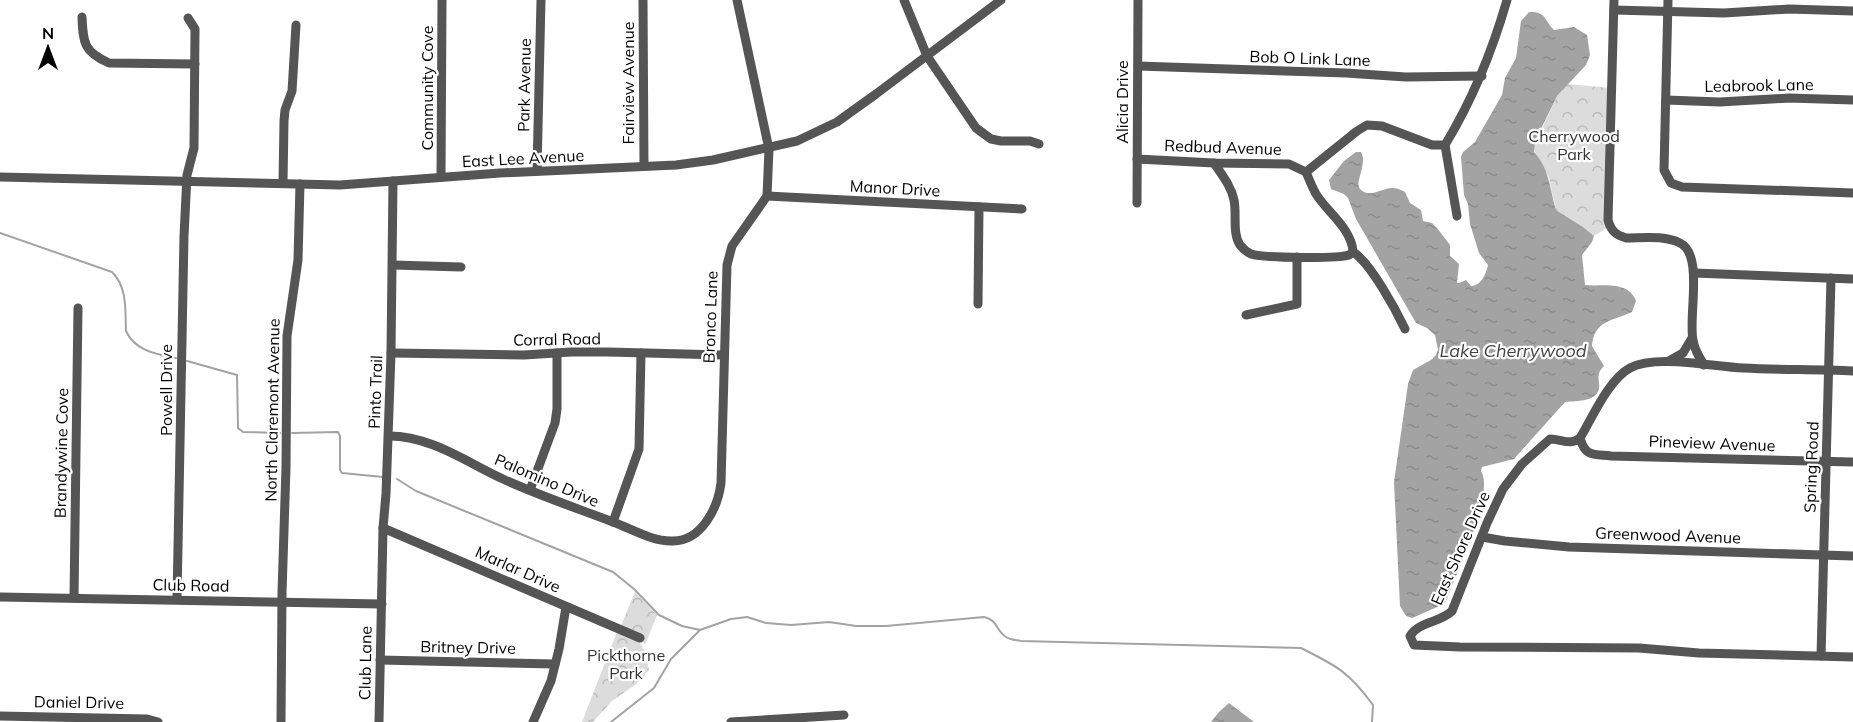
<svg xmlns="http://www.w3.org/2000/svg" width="1853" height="722" font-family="Mulish,sans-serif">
  <defs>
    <pattern id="park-crowns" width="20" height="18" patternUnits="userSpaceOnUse" patternTransform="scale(1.5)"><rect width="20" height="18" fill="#dcdcdc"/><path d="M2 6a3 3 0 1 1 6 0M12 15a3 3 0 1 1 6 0" fill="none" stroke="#bbb"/></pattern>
    <pattern id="water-ripples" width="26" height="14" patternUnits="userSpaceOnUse" patternTransform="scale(1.5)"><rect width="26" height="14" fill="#a3a3a3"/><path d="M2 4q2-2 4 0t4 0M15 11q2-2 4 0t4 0" fill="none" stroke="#8b8b8b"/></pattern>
  </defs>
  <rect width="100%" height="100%" fill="#fff"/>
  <g fill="url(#park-crowns)">
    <polygon points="1568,84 1611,88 1610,226 1594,236 1583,227 1556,210 1549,178 1533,148 1557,96"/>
    <polygon points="635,592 657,615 645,645 640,636 620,628"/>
    <polygon points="617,632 639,641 644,650 649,670 635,685 612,701 593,722 582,722"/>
  </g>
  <g fill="url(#water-ripples)">
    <path d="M 1529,12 C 1546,11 1544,20 1554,30 L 1574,27 L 1587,35 L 1590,55 L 1586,65 L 1557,96 L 1535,141 L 1534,152 C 1549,168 1550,189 1556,210 L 1583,227 L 1594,236 L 1592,242 L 1582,255 L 1585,285 C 1602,287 1628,280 1636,301 L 1632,312 C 1613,321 1594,320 1592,346 L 1604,366 C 1598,372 1598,376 1599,383 C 1602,402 1578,401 1565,402 L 1514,459 L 1482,467 L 1481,471 C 1495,494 1456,573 1447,599 L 1444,604 L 1412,618 L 1406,616 L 1400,606 L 1394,482 L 1408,384 L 1413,370 L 1431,360 L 1436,355 L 1438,350 L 1435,335 L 1427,328 L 1416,323 L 1356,219 L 1348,198 L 1344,194 L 1331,189 L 1329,180 L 1344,161 L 1356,152 L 1361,152 C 1368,164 1354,182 1360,189 C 1369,199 1382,188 1392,188 C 1397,188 1401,190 1405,192 L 1410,203 L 1421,210 L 1423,221 L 1432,223 L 1437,228 L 1450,245 L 1450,256 L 1459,264 L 1457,283 L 1459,283 L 1466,280 L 1471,286 C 1481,286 1486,274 1488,265 L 1479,253 L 1470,224 L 1468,204 L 1464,195 L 1461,157 L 1463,152 L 1475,142 L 1502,95 L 1505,78 L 1516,58 L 1521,21 Z"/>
    <polygon points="1229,703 1254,722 1211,722 1219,712"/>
  </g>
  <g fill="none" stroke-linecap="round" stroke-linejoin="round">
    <g stroke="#a3a3a3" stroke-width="2">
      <path d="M 0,233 L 112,272 C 128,288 125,311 126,331 C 135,351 156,354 176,358"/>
      <polyline points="187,361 237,375 238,428 243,432 280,433"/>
      <polyline points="292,433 338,432 340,436 340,470 342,473 383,477"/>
      <polyline points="397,479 416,491 613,572 634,589 659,615 682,626 700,630"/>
      <path d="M 611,722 L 654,688 L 671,659 L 700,630 L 731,619 L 747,617 L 766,623 L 791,625 L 829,622 L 856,626 L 886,626 L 984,617 C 998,620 996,631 1006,637 C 1010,640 1016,640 1021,641 L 1301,648 C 1337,666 1349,672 1373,705 L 1372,722"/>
    </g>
    <g stroke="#555" stroke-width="9">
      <polyline points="643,0 644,166"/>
      <polyline points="904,0 927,56 976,128 991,139 1001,141 1030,141 1039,144"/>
      <path d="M 1614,0 L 1608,220 C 1611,231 1616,235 1626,238 C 1643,238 1664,235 1680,243 C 1704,254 1688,317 1693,340 C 1694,349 1699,357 1704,365"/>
      <polyline points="1668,0 1664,170 1671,183 1682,187 1853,193"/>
      <polyline points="1614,10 1724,13 1789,9 1853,11"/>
      <path d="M 82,17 C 83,43 84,52 109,63 L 195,64"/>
      <polyline points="1138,66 1346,73 1406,77 1482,76"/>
      <polyline points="1666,100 1720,102 1789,98 1853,100"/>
      <polyline points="1445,145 1457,216"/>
      <polyline points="1137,159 1214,163 1289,164 1306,172"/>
      <path d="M 1214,163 C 1222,175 1231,186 1234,200 C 1237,214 1232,233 1240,245 C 1243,249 1247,252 1251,254 C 1264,258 1336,259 1349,255 L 1353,252 C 1352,229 1327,212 1316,194 C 1312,187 1309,179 1306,172"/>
      <polyline points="537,171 541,0"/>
      <path d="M 1306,172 L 1357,131 L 1367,125 L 1382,126 L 1432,145 L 1445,145 C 1473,99 1492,52 1507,0"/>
      <polyline points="0,177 340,185 500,173 676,165 713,160 797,141 837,122 876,94 1001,0"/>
      <polyline points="441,177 442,0"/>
      <polyline points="283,183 284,121 285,110 292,91 296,25"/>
      <polyline points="767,196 1022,209"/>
      <polyline points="1137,203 1138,0"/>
      <path d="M 1353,252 C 1370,262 1396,310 1405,329"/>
      <polyline points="393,265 461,267"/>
      <polyline points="1694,273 1853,279"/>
      <polyline points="978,304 979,207"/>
      <polyline points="1246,315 1297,304 1297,257"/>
      <polyline points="391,353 524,355 571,352 608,352 723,355"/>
      <polyline points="1669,361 1683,353 1692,338"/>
      <path d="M 1853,371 C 1817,369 1780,370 1743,368 C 1714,367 1656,354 1630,368 C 1609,379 1592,418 1580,438 C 1570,446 1562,439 1550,439 L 1522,464 L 1503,489 L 1487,523 L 1452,611 C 1440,623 1419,621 1410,636 L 1414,645 L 1460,647 L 1639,648 L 1699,653 L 1853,657"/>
      <path d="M 389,436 C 431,436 466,462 503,479 C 538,495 576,508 613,522 C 632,529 653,542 673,541 C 702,541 718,507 721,483 L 727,265 L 732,246 L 767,196 L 769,149 L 737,0"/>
      <path d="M 1580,438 C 1585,457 1594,454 1611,456 L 1853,462"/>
      <polyline points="530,490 555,423 557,409 557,353"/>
      <polyline points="613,522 639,449 641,353"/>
      <polyline points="383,528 640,638"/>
      <polyline points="1482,537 1505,541 1569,547 1853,556"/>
      <polyline points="0,597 382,604"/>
      <polyline points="74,598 78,308"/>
      <polyline points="177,599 184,236 187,175 194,148 195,29 188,18"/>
      <polyline points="1821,656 1831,278"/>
      <polyline points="380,660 555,664"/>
      <polyline points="0,716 147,719 158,722"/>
      <polyline points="281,722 282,593 286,467 287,336 298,260 300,184"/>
      <polyline points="379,722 383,528 386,494 391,353 393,181"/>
      <polyline points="533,722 551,681 559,649 566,607"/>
      <polyline points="731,722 844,715"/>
    </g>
  </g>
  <g text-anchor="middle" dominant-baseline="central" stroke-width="4.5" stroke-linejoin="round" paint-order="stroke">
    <g font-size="16" fill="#000" stroke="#fff">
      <text transform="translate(1310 58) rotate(2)">Bob O Link Lane</text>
      <text transform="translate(628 83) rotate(-90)">Fairview Avenue</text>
      <text transform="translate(524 85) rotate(-89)">Park Avenue</text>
      <text transform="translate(1759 85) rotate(-1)">Leabrook Lane</text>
      <text transform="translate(427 88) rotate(-90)">Community Cove</text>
      <text transform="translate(1122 102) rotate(-90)">Alicia Drive</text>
      <text transform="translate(1223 147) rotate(2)">Redbud Avenue</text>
      <text transform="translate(523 158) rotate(-3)">East Lee Avenue</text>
      <text transform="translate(895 188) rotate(3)">Manor Drive</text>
      <text transform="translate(710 317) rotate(-88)">Bronco Lane</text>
      <text transform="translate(557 339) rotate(-1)">Corral Road</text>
      <text transform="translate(166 390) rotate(-90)">Powell Drive</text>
      <text transform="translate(375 392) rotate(-88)">Pinto Trail</text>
      <text transform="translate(272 410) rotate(-89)">North Claremont Avenue</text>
      <text transform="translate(1712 443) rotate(2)">Pineview Avenue</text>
      <text transform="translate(61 453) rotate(-89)">Brandywine Cove</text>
      <text transform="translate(1811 467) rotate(-88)">Spring Road</text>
      <text transform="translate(547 480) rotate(23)">Palomino Drive</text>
      <text transform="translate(1668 535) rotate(2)">Greenwood Avenue</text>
      <text transform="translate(1460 548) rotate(-66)">East Shore Drive</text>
      <text transform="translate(518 569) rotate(24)">Marlar Drive</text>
      <text transform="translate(191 585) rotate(1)">Club Road</text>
      <text transform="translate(468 647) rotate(1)">Britney Drive</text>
      <text transform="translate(365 663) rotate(-89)">Club Lane</text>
      <text transform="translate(79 702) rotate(1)">Daniel Drive</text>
    </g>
    <g font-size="16" fill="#333" stroke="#fff">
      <text x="1574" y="136">Cherrywood<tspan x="1574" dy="18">Park</tspan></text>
      <text x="626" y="655">Pickthorne<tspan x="626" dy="18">Park</tspan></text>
    </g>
    <g font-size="18" font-style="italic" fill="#444" stroke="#fff">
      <text x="1513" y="350">Lake Cherrywood</text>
    </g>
  </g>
  <g transform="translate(48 48)" stroke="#ffffff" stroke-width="4.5" paint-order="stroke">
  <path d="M0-4.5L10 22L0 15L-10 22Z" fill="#000000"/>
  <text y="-9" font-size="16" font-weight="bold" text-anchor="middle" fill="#000000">N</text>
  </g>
</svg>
